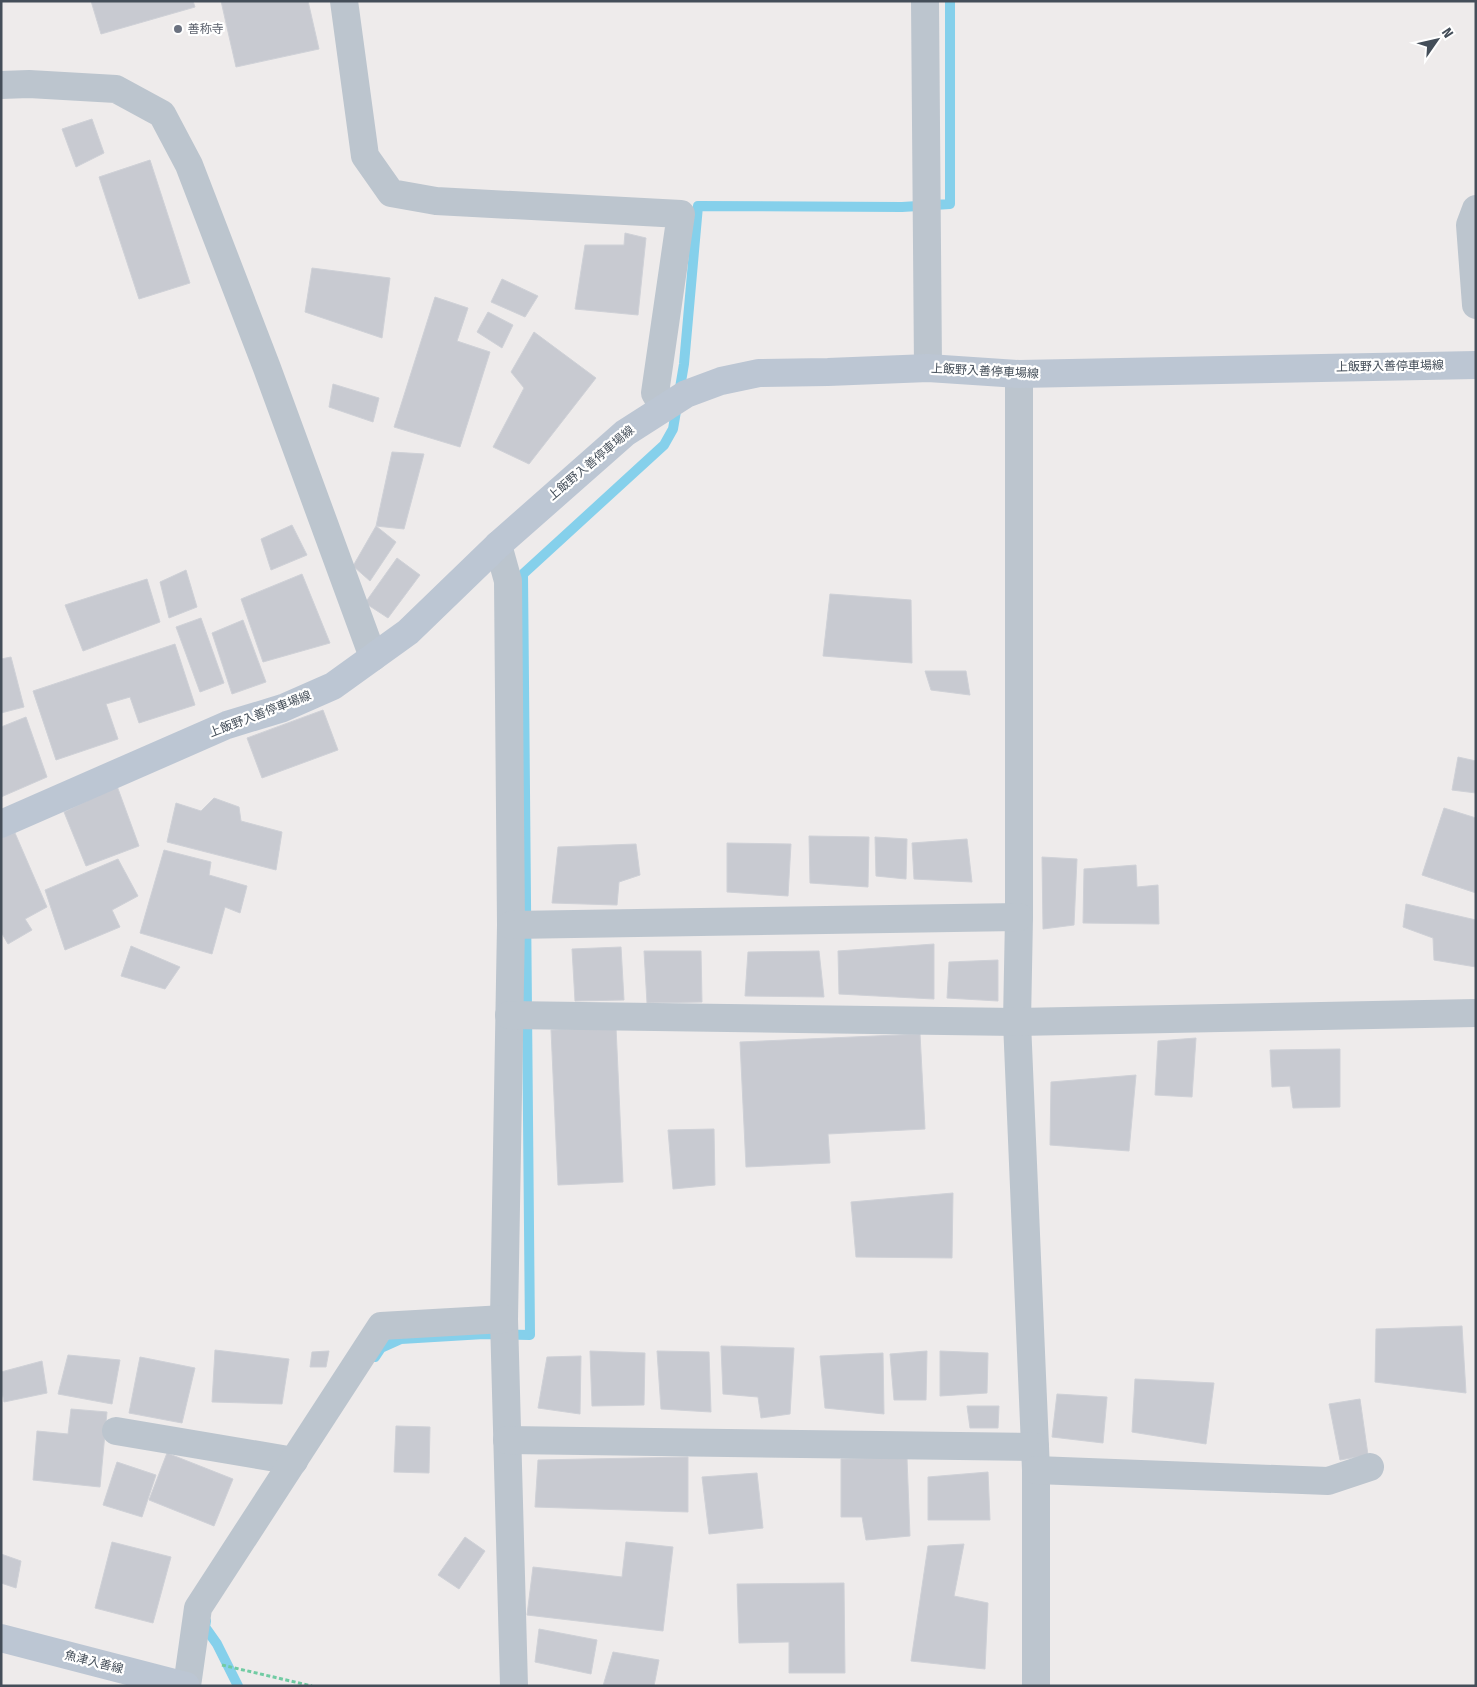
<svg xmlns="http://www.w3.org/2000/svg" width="1477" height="1687" font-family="'Fira Sans Condensed','Noto Sans JP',sans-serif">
  <rect width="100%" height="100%" fill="#eeebeb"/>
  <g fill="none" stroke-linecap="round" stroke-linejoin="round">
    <g stroke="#85d0eb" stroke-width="10">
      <polyline points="375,1357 381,1348 401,1339 484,1334 530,1335 523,574 664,445 673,429 684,364 698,206 902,207 950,204 950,1"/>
      <polyline points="206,1621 205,1627 217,1644 238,1686"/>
    </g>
  </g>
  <g fill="#c8cad1" stroke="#cfd1d7">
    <polygon points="91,1 193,1 195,7 101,34"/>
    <polygon points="221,1 308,1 319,49 236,67"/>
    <polygon points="92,119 104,153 76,167 62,129"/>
    <polygon points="150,160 190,283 139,299 99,177"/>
    <polygon points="625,233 646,238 638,315 575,309 585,245 624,245"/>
    <polygon points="312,268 390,278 382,338 305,312"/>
    <polygon points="502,279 538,296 525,317 491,302"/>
    <polygon points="435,297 468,308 457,341 490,352 460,447 394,427"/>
    <polygon points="488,312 513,325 502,348 477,332"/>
    <polygon points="534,332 596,378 529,464 493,447 524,388 511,372"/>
    <polygon points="333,384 379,398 373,422 329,407"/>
    <polygon points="392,452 424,454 404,529 376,526"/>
    <polygon points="292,525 307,555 271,570 261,539"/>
    <polygon points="376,526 396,542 370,581 353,566"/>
    <polygon points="397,558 420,575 388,618 365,603"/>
    <polygon points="186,570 197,607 169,618 160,582"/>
    <polygon points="302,574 330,643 263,662 241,599"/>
    <polygon points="147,579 160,622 83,651 65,605"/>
    <polygon points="830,594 911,600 912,663 823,656"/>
    <polygon points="201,618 224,683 200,692 176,627"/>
    <polygon points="243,620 266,682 232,694 212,633"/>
    <polygon points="175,644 195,705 139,723 130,697 106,704 118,739 56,760 33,691"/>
    <polygon points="11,657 24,707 1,713 1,659"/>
    <polygon points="925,671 966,671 970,695 931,690"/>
    <polygon points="323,710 338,750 262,778 247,738"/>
    <polygon points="26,717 47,777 1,797 1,727"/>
    <polygon points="1458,757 1476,761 1476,793 1452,790"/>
    <polygon points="117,786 139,846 86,866 64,812"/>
    <polygon points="214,798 239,807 241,821 282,832 276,870 167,842 176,803 201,811"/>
    <polygon points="1444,808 1476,818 1476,893 1422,875"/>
    <polygon points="15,833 47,907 25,919 32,930 8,944 1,932 1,838"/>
    <polygon points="809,836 869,837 868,887 810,883"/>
    <polygon points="875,837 907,839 906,879 876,876"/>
    <polygon points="967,839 972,882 914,879 912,843"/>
    <polygon points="727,843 791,844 788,896 727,892"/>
    <polygon points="636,844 640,875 619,882 617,905 552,903 558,847"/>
    <polygon points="164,850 211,862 209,875 247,886 240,913 225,907 212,954 140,933"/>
    <polygon points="1042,857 1077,859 1074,925 1043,929"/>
    <polygon points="118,859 138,896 112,910 120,927 65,950 45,890"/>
    <polygon points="1136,865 1137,887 1158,885 1159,924 1083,923 1084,869"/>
    <polygon points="1406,904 1476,920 1476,967 1434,960 1433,938 1403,927"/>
    <polygon points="934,944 934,999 839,994 838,951"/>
    <polygon points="131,946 180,967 165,989 121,976"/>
    <polygon points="621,947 624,1000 575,1001 572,949"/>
    <polygon points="644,951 701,951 702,1002 647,1003"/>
    <polygon points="819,951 824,997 745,996 748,952"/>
    <polygon points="998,960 998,1001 947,998 949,962"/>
    <polygon points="616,1027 623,1182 558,1185 551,1030"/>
    <polygon points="920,1034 925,1129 828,1134 830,1163 746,1167 740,1042"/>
    <polygon points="1196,1038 1192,1097 1155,1095 1158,1041"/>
    <polygon points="1340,1049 1340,1107 1293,1108 1290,1086 1272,1087 1270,1050"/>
    <polygon points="1136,1075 1129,1151 1050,1145 1051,1082"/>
    <polygon points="714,1129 715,1185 673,1189 668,1130"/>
    <polygon points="953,1193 952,1258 856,1257 851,1202"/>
    <polygon points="1462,1326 1466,1393 1375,1382 1376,1329"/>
    <polygon points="721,1346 794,1348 790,1414 761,1418 758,1397 723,1394"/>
    <polygon points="215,1350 289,1359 282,1404 212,1402"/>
    <polygon points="329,1351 326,1367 310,1367 312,1352"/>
    <polygon points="590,1351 645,1353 644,1405 592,1406"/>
    <polygon points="657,1351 709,1352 711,1412 661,1409"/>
    <polygon points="927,1351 926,1400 894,1400 890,1354"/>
    <polygon points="940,1351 988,1353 987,1393 940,1396"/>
    <polygon points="883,1353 884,1414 825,1408 820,1356"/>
    <polygon points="68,1355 120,1360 112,1404 58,1394"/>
    <polygon points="581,1356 580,1414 538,1408 547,1357"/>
    <polygon points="140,1357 195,1368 182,1423 129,1413"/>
    <polygon points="42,1361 47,1393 4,1402 1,1387 1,1372"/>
    <polygon points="1135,1379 1214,1383 1206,1444 1132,1432"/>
    <polygon points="1057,1394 1107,1397 1103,1443 1052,1437"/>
    <polygon points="1360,1399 1368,1455 1340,1460 1329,1404"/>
    <polygon points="967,1406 999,1406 998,1428 970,1428"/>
    <polygon points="71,1409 107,1412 100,1487 33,1480 37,1431 68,1434"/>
    <polygon points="396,1426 430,1427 429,1473 394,1472"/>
    <polygon points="167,1453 233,1479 214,1526 149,1500"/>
    <polygon points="688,1457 688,1512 535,1507 538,1460"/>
    <polygon points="907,1458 910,1536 866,1540 862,1517 841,1517 841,1459"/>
    <polygon points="117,1462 156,1475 142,1517 103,1505"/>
    <polygon points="988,1472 990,1520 928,1520 928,1477"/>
    <polygon points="757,1473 763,1528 709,1534 702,1477"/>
    <polygon points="465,1537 485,1551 459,1589 438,1575"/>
    <polygon points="112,1542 171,1557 153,1623 95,1608"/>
    <polygon points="626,1542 673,1547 663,1631 527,1615 533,1567 622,1577"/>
    <polygon points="964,1544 954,1596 988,1603 985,1669 911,1661 928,1546"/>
    <polygon points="1,1554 21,1561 16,1588 1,1583"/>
    <polygon points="844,1583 845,1673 789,1673 789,1642 739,1643 737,1584"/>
    <polygon points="539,1629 597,1640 591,1674 535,1662"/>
    <polygon points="613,1652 659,1660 654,1686 603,1686"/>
  </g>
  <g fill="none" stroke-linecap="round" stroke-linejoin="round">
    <polyline stroke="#71cba3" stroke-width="3" stroke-dasharray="4 2.5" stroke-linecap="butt" points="222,1665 312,1686"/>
    <g stroke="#bcc5ce" stroke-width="28">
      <polyline points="344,1 365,156 391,193 436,201 681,214 655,393 664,408"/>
      <polyline points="925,1 928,368"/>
      <polyline points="1,85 29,84 116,89 162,114 189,165 267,368 373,657"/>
      <polyline points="1476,209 1470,225 1476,305"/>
      <polyline points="1019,374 1019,917 1017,1022 1036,1470 1036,1686"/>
      <polyline points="498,545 508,581 511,925 504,1319 514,1686"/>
      <polyline points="511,925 1019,917"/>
      <polyline points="509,1015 1017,1022 1476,1013"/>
      <polyline points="116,1431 294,1461"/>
      <polyline points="507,1440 1035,1447"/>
      <polyline points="1036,1470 1328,1481 1370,1467"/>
      <polyline points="187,1686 198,1608 381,1326 504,1319"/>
    </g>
    <g stroke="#bcc6d3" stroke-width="28">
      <polyline points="1,824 227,725 283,708 333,686 408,632 498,545 625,433 686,394 721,381 759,373 828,372 928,368 1019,374 1476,365"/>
      <polyline points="1,1638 186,1686"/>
    </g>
  </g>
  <circle fill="#6b7280" stroke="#fff" stroke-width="2" cx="178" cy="29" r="5"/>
  <g text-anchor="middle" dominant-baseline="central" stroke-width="4.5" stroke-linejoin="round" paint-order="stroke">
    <g font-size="12" fill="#5b616d" stroke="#fff" text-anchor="start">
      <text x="188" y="29">善称寺</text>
    </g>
    <g font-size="12" fill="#444e59" stroke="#fff">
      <text transform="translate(1390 366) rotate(-1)">上飯野入善停車場線</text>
      <text transform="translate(985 371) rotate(3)">上飯野入善停車場線</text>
      <text transform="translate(591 463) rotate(-40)">上飯野入善停車場線</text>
      <text transform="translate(260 714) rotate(-21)">上飯野入善停車場線</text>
      <text transform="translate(94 1662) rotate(14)">魚津入善線</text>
    </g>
  </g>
  <rect width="1477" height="1687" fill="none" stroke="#444e59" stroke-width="5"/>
  <g transform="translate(1437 40) rotate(56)" stroke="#ffffff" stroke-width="4" paint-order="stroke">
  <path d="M0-4L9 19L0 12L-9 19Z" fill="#444e59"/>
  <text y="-8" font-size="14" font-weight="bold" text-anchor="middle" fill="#444e59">N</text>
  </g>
</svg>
